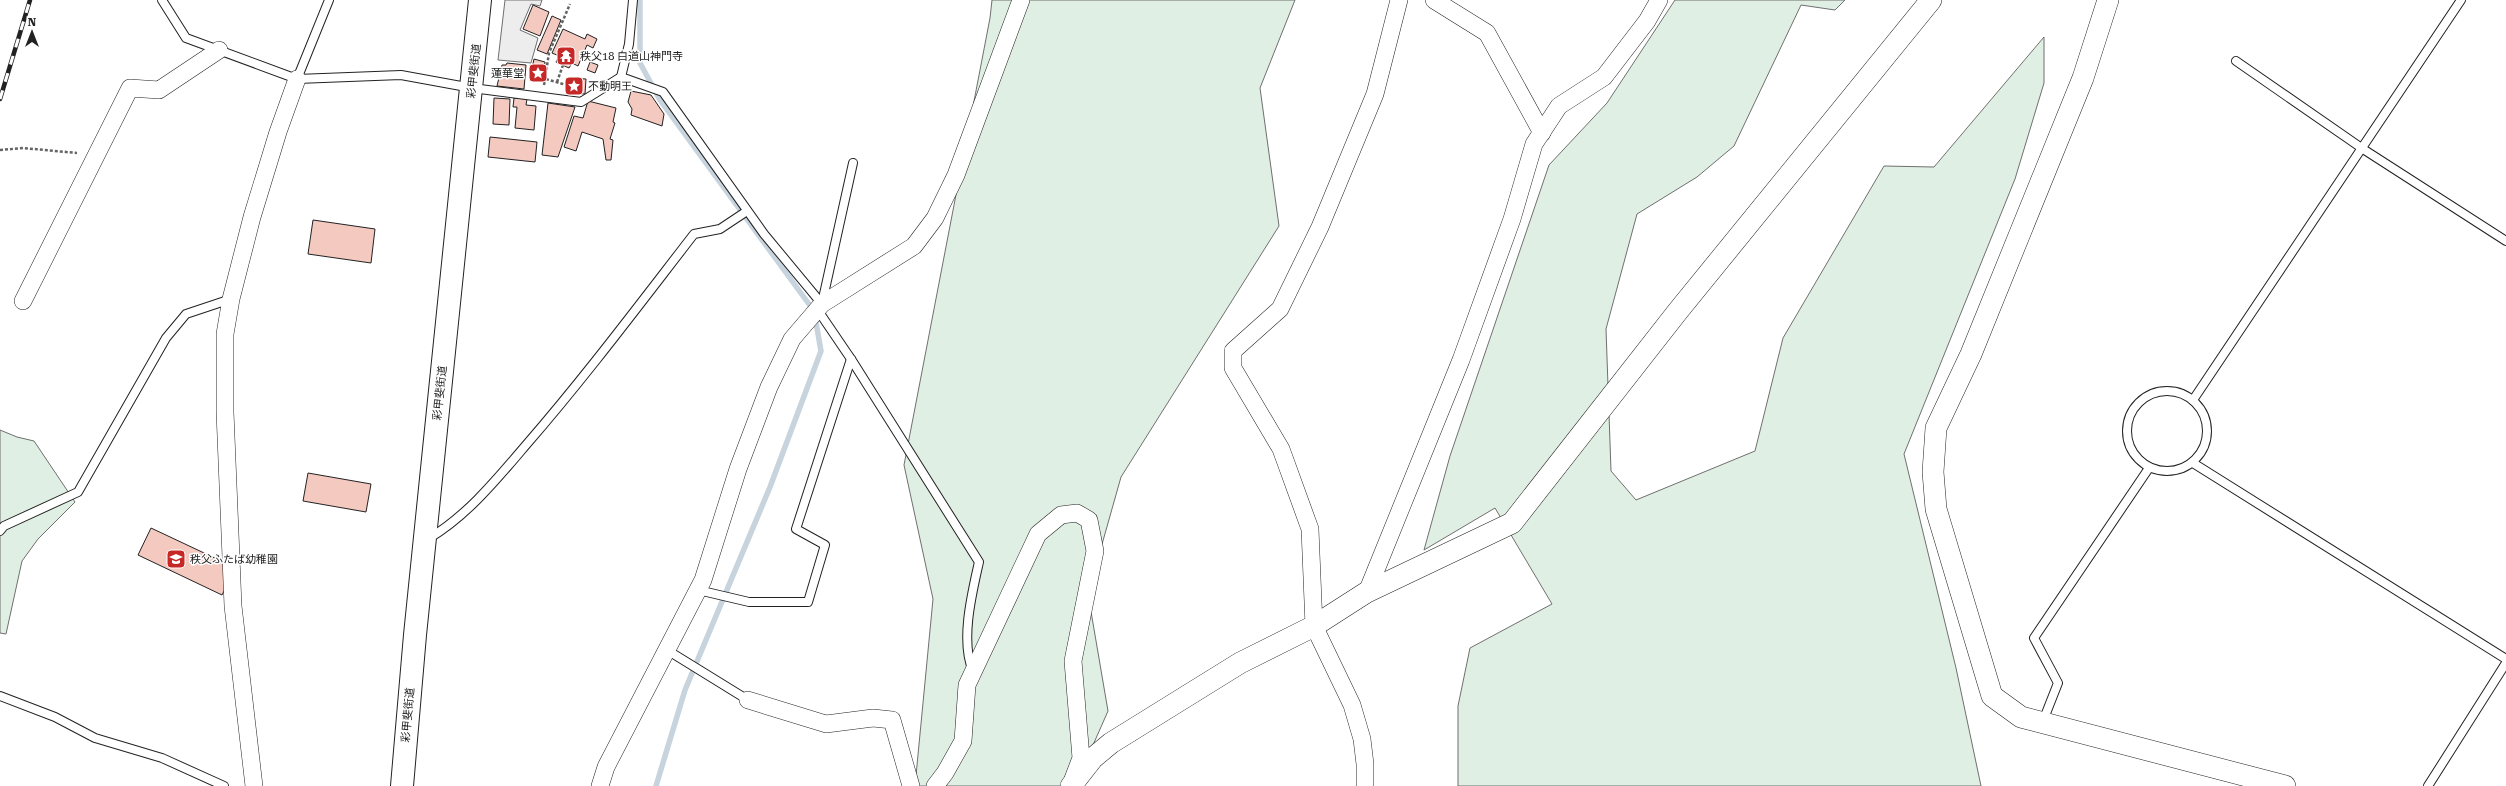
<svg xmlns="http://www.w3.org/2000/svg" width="2506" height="786" font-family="'Roboto Serif','Noto Sans JP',serif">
  <rect width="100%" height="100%" fill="#fff"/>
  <g fill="#e0efe3" stroke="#6f6f6f">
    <polygon points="992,0 1295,0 1260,88 1279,226 1121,477 1088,594 1108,711 1075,786 915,786 933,599 904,465 990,18"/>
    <polygon points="1675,0 1845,0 1835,10 1801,5 1734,146 1697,177 1637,214 1606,329 1611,471 1636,500 1755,451 1783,338 1884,166 1934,167 2044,37 2044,83 2015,179 1904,454 1956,668 1981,786 1458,786 1458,706 1470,648 1552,604 1495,508 1424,550 1450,456 1549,165 1607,103"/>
    <polygon points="0,430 17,437 34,441 75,502 38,539 22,561 6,634 0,633"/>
  </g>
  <polygon fill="#ededed" stroke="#6f6f6f" points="505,0 542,0 540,6 531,4 520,30 538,38 531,63 498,60"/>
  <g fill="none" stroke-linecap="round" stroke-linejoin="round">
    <polyline stroke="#c7d3dd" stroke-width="5.5" points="640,0 640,63 660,100 814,311 821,351 770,487 685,690 656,786"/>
  </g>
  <g fill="#f3c9c0" stroke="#222">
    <polygon points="533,5 549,12 540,36 523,29"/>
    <polygon points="552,16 561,20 547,54 537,50"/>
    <polygon points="563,29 585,39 587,34 597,39 593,48 587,45 578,66 572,63 569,68 556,62 559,56 552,53"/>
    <polygon points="534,59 545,62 543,80 530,78"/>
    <polygon points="590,62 598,65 595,73 587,70"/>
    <polygon points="507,63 526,65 524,89 497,86 502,65 506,65"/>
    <polygon points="569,78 586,79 585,94 568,93 566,81 569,82"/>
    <polygon points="631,91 651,95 664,114 662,126 631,115 632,109 628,102"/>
    <polygon points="494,98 510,99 509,125 493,124"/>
    <polygon points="514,98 527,99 526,105 536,106 534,130 515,128 517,107 513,107"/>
    <polygon points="588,101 616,108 613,122 615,123 610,139 613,140 611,160 606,160 603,139 582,132 576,151 564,147 574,116 583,118"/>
    <polygon points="548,103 575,107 558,157 542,155"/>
    <polygon points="490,137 537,142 535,162 488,157"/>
    <polygon points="313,220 375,229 371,263 308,254"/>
    <polygon points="308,473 371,484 366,512 303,501"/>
    <polygon points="151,528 236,568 222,595 138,555"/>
  </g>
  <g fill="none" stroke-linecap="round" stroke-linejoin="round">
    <g stroke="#222" stroke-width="10">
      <g id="service">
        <polyline points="162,0 186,38 297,79 401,75 472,88 581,102 621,77"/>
        <polyline points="633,0 629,44 621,77 663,92 764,234 822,304"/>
        <polyline points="2236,61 2363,149 2506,241"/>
        <polyline points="297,79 329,0"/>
        <polyline points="822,303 853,163"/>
        <path d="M 817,309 L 851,359 L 979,562 C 972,593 960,641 973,671"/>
        <circle cx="2167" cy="431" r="40"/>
        <polyline points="2193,400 2461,0"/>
        <polyline points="2193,463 2506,659"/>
        <polyline points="0,531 4,526 78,492 166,338 186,314 231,299"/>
        <path d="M 428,539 C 467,516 497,479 526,445 C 585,377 639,305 694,234 L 720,229 L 747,211"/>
        <polyline points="698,590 749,602 808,602 825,545 796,529 851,359"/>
        <polyline points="667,650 748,700"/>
        <polyline points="0,696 55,717 95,738 162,758 224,786"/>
        <polyline points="2043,721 2058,683 2034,638 2149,468"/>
        <polyline points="2428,786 2506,663"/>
      </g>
    </g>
    <g stroke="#222" stroke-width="18">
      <g id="minor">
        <polyline points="1434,0 1487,33 1542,133"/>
        <polyline points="23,301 130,88 159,90 219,50"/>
        <polyline points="1367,592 1461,360 1512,219 1534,144 1559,106 1604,77 1647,21 1659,0"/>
        <polyline points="748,700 826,724 873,718 892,720 911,786"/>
        <polyline points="254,786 233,606 225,412 225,334 231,299 252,217 278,132 297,79"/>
        <polyline points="600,786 606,767 703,580 738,469 769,387 792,339 822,304 914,246 935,218 956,175 1021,0"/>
        <polyline points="935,786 945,773 963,741 967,685 1038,534 1061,515 1077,513 1089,520 1095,551 1073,661 1081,758 1073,779"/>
        <polyline points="1365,786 1365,764 1362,739 1352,705 1314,626 1310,529 1281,449 1233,368 1233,351 1280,309 1320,227 1375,94 1399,0"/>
      </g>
    </g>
    <g stroke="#222" stroke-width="22">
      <g id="tertiary">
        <polyline points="2108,0 2083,78 1971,354 1936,428 1933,472 1936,509 1992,696 2021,717 2285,786"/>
        <polyline points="1071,786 1093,758 1111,743 1240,663 1314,626 1367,592 1512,523 1678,311 1931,0"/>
      </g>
    </g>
    <g stroke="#222" stroke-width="24">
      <polyline id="trunk" points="402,786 415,635 480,0"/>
    </g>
    <g stroke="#646464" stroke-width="2.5" stroke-dasharray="3 2" stroke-linecap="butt">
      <polyline points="546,79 566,85"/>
      <polyline points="557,82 563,65"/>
      <polyline points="544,85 549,53 570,4"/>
      <polyline points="0,150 23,148 77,153"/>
    </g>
    <use href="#service" stroke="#fff" stroke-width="8"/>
    <use href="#minor" stroke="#fff" stroke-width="17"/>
    <use href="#tertiary" stroke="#fff" stroke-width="21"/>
    <use href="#trunk" stroke="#fff" stroke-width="22"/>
    <g stroke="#222" stroke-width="4.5">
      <polyline id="rail" points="0,99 30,0"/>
    </g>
    <use href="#rail" stroke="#fff" stroke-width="3" stroke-dasharray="9" stroke-linecap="butt"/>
  </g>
  <defs>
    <g id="temple-square" transform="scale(1)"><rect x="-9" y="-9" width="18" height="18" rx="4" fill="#c62828" stroke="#fff"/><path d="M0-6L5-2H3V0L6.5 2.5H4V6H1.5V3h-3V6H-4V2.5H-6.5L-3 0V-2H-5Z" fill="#fff"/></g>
    <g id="sight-square" transform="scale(1)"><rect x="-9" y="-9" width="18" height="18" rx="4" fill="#c62828" stroke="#fff"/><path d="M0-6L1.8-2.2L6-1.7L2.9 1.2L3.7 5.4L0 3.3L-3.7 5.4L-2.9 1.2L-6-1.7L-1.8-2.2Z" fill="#fff"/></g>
    <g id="school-square" transform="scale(1)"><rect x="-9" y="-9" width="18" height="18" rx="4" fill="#c62828" stroke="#fff"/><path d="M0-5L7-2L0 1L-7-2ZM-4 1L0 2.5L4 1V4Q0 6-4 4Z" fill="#fff"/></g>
  </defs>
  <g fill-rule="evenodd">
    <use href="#temple-square" x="566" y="56"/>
    <use href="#sight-square" x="538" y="73"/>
    <use href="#sight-square" x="574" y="86"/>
    <use href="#school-square" x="176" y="559"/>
  </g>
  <g text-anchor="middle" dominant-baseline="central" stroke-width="3" stroke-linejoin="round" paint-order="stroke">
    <g font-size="11" fill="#222" stroke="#fff" text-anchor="start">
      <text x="580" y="56">秩父18 白道山神門寺</text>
      <text x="524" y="73" text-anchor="end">蓮華堂</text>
      <text x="588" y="86">不動明王</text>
      <text x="190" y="559">秩父ふたば幼稚園</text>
    </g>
    <g font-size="11" fill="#222" stroke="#fff">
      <text transform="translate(474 71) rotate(-84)">彩甲斐街道</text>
      <text transform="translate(440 393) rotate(-84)">彩甲斐街道</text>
      <text transform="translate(408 715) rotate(-85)">彩甲斐街道</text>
    </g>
  </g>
  <g transform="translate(32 32)" stroke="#ffffff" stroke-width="3" paint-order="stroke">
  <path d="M0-3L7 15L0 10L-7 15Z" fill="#222222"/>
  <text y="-6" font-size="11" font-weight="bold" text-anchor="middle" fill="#222222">N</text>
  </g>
</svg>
